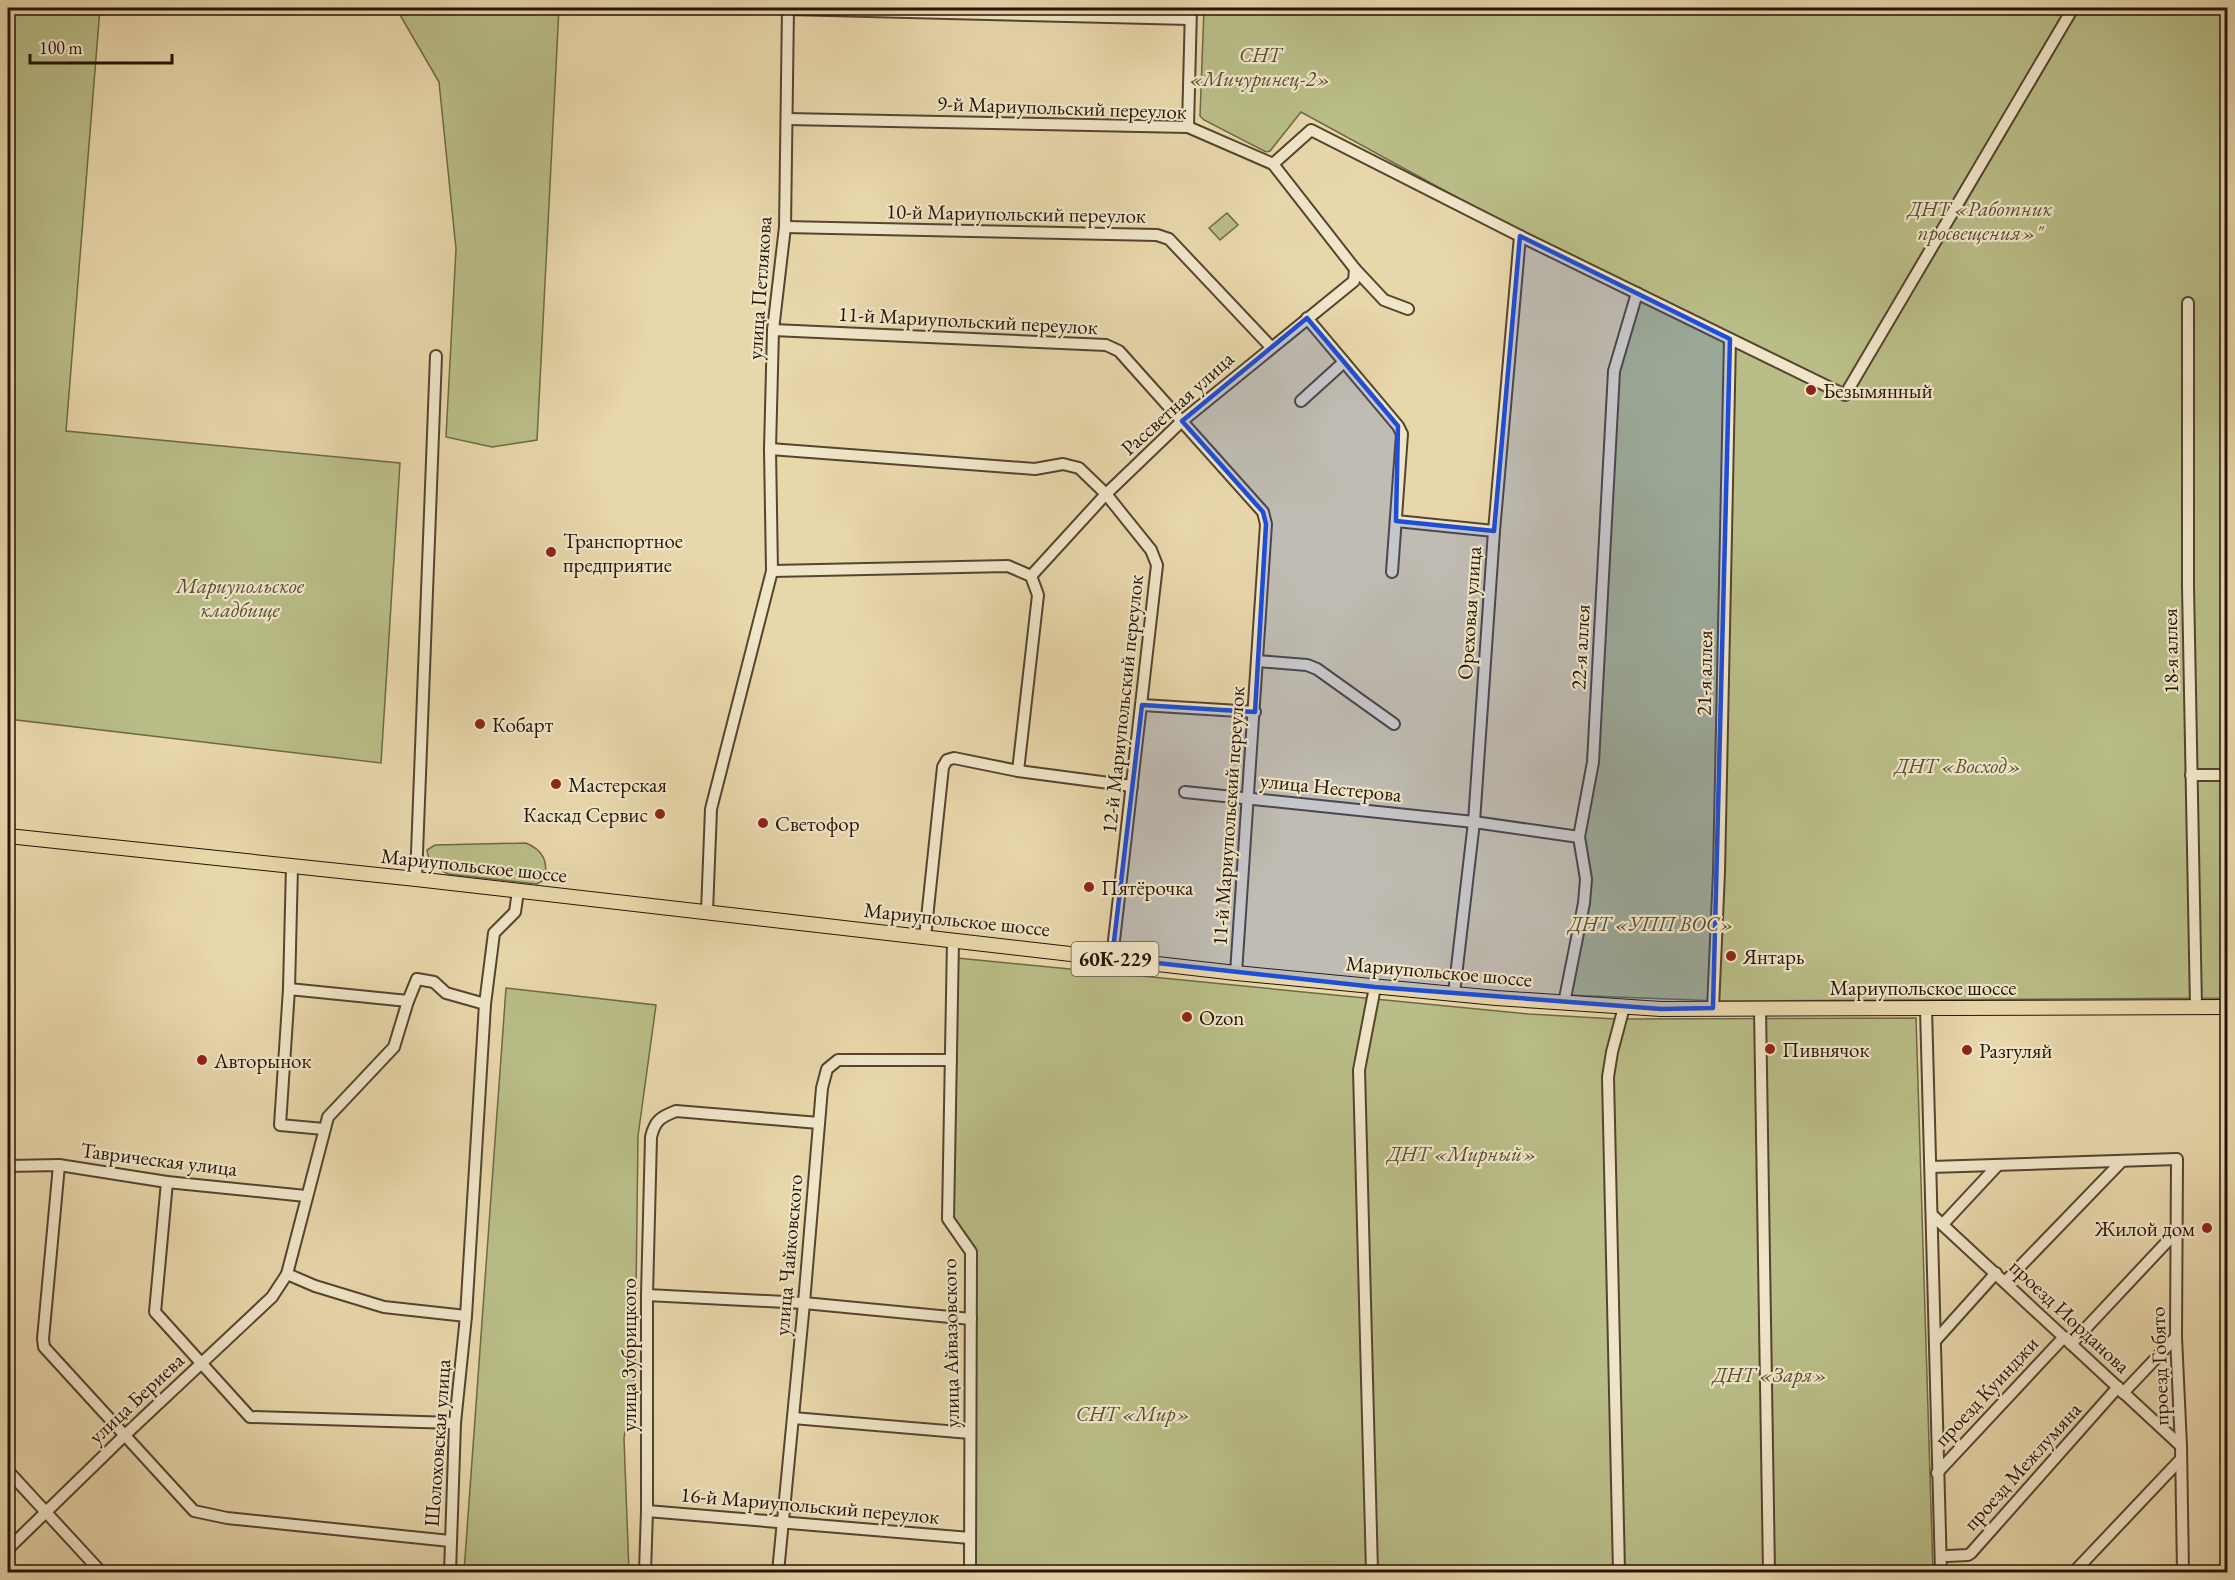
<svg xmlns="http://www.w3.org/2000/svg" width="2235" height="1580" font-family="'EB Garamond',serif">
  <rect width="100%" height="100%" fill="#e8d7ab"/>
  <filter id="stains"><feTurbulence type="fractalNoise" baseFrequency=".00333" numOctaves="4"/><feColorMatrix values="0 0 0 0 .2 0 0 0 0 .09 0 0 0 0 .02 0 0 0 .5 -.17"/></filter>
  <radialGradient id="worn" r=".72"><stop offset=".6" stop-color="#630" stop-opacity="0"/><stop offset="1" stop-color="#630" stop-opacity=".3"/></radialGradient>
  <g fill="#b9bd87" stroke="#6e6846" stroke-width="1.5">
    <polygon points="8,8 100,8 66,431 400,463 381,763 8,719"/>
    <polygon points="396,8 559,8 537,440 492,447 446,437 456,249 439,82"/>
    <polygon points="1204,8 2227,8 2227,998 1719,1001 1566,995 1584,903 1584,837 1593,762 1614,371 1635,288 1526,235 1301,112 1270,151 1266,152 1204,120 1200,116"/>
    <polygon points="1227,213 1238,225 1220,240 1209,228"/>
    <path d="M 526,843 C 543,850 548,861 545,879 L 537,884 L 448,874 C 438,869 428,863 427,850 L 435,845 Z"/>
    <polygon points="957,958 1529,1014 1616,1019 1916,1018 1933,1572 973,1572 972,1251 950,1219"/>
    <polygon points="506,988 656,1005 638,1136 635,1374 624,1438 629,1572 464,1572"/>
  </g>
  <g fill="none" stroke-linecap="round" stroke-linejoin="round">
    <g stroke="#55442e" stroke-width="14">
      <g id="minor">
        <polyline points="788,9 1190,19"/>
        <polyline points="787,119 1188,127 1273,164 1355,269 1384,300 1408,309"/>
        <polyline points="1188,127 1191,8"/>
        <polyline points="1273,164 1311,130 1520,236 1845,395 2073,8"/>
        <polyline points="785,227 1157,235 1169,239 1271,347"/>
        <polyline points="2188,303 2188,586 2196,1007"/>
        <polyline points="1307,318 1398,426 1402,434 1392,572"/>
        <polyline points="773,330 1106,345 1119,351 1263,512 1266,524 1236,973"/>
        <polyline points="1301,401 1344,362"/>
        <polyline points="770,449 1035,469 1063,464 1079,468 1106,494 1151,550 1157,565 1112,958"/>
        <polyline points="1396,521 1494,531"/>
        <polyline points="772,571 1008,566 1031,576 1038,595 1018,771"/>
        <polyline points="1031,576 1106,494 1182,421 1354,281 1355,269"/>
        <polyline points="1258,661 1307,665 1317,669 1394,724"/>
        <polyline points="1142,705 1255,712"/>
        <polyline points="2191,775 2228,775"/>
        <polyline points="1185,792 1474,822 1579,837"/>
        <polyline points="292,866 289,989 280,1125 324,1129"/>
        <polyline points="416,879 436,356"/>
        <polyline points="707,912 711,809 772,571 770,449 773,330 785,227 788,8"/>
        <polyline points="925,937 943,767 947,760 954,758 1018,771 1132,786"/>
        <polyline points="953,940 948,1219 971,1252 970,1572"/>
        <polyline points="289,989 408,1001"/>
        <polyline points="1454,993 1474,822 1494,531 1520,236"/>
        <polyline points="1564,1003 1584,903 1586,879 1579,837 1593,762 1614,371 1637,293"/>
        <polyline points="1713,1008 1719,872 1730,339"/>
        <polyline points="1760,1008 1769,1572"/>
        <polyline points="1926,1008 1941,1572"/>
        <polyline points="59,1165 43,1339 44,1347 194,1511 227,1518 450,1541"/>
        <polyline points="8,1166 59,1165 167,1182 306,1196"/>
        <polyline points="1931,1167 2177,1159 2176,1337 2181,1446 2183,1572"/>
        <polyline points="167,1182 155,1312 250,1417 455,1423"/>
        <polyline points="1932,1215 2181,1446"/>
        <polyline points="1943,1224 1998,1165"/>
        <polyline points="287,1274 315,1286 384,1307 466,1316"/>
        <polyline points="2005,1282 2122,1161"/>
        <polyline points="647,1295 804,1303 971,1319"/>
        <polyline points="1935,1341 1996,1273"/>
        <polyline points="2071,1344 2178,1230"/>
        <polyline points="2123,1393 2176,1337"/>
        <polyline points="793,1418 970,1433"/>
        <polyline points="8,1471 101,1572"/>
        <polyline points="1937,1473 2064,1337"/>
        <polyline points="647,1511 970,1538"/>
        <polyline points="8,1549 125,1435 272,1297 287,1274 328,1117 394,1047 408,1001 417,979 434,982 446,993 485,1004"/>
        <polyline points="1947,1556 1968,1555 1971,1553 2118,1387"/>
        <polyline points="450,1572 455,1423 466,1316 485,1004 494,933 515,912 518,891"/>
        <path d="M 645,1572 L 647,1511 L 647,1295 L 651,1137 C 655,1120 661,1117 676,1111 L 819,1123"/>
        <polyline points="778,1572 804,1303 822,1088 827,1069 838,1060 951,1060"/>
        <polyline points="1372,1572 1359,1070 1375,987"/>
        <polyline points="1619,1572 1608,1077 1612,1052 1624,1007"/>
        <polyline points="2074,1572 2181,1459"/>
      </g>
    </g>
    <g stroke="#241305" stroke-width="16">
      <polyline id="major" points="8,836 416,879 1236,973 1496,998 1661,1009 2228,1007"/>
    </g>
    <use href="#minor" stroke="#f0e5c8" stroke-width="10"/>
    <use href="#major" stroke="#e8d7ab" stroke-width="14"/>
  </g>
  <path fill="#1d4ed8" fill-opacity="0.2" stroke="#1d4ed8" stroke-width="4.5" stroke-linejoin="round" d="M 1520,236 L 1730,339 L 1713,1008 L 1661,1009 L 1375,987 L 1112,958 L 1142,705 L 1255,712 L 1266,524 L 1263,512 L 1182,421 L 1307,318 L 1398,426 L 1396,521 L 1494,531 Z"/>
  <g fill="#8f2418" stroke="#f0e5c8" stroke-width="2">
    <circle cx="1811" cy="390" r="6"/>
    <circle cx="551" cy="552" r="6"/>
    <circle cx="480" cy="724" r="6"/>
    <circle cx="556" cy="784" r="6"/>
    <circle cx="660" cy="814" r="6"/>
    <circle cx="763" cy="823" r="6"/>
    <circle cx="1089" cy="887" r="6"/>
    <circle cx="1731" cy="956" r="6"/>
    <circle cx="1187" cy="1017" r="6"/>
    <circle cx="1770" cy="1049" r="6"/>
    <circle cx="1967" cy="1050" r="6"/>
    <circle cx="202" cy="1060" r="6"/>
    <circle cx="2207" cy="1228" r="6"/>
  </g>
  <g text-anchor="middle" dominant-baseline="central" stroke-width="4.5" stroke-linejoin="round" paint-order="stroke">
    <rect fill="#f0e5c8" stroke="#615240" stroke-width="1.5" x="1071.5" y="942" width="87" height="34" rx="4.5"/>
    <g font-size="20" font-weight="bold" fill="#241305">
      <text x="1115" y="959">60К-229</text>
    </g>
    <g font-size="21" font-style="italic" fill="#584e32" stroke="#f0e5c8">
      <text x="1260" y="54">СНТ<tspan x="1260" dy="24">«Мичуринец-2»</tspan></text>
      <text x="1980" y="208">ДНТ «Работник<tspan x="1980" dy="24">просвещения»"</tspan></text>
      <text x="240" y="585">Мариупольское<tspan x="240" dy="24">кладбище</tspan></text>
      <text x="1958" y="765">ДНТ «Восход»</text>
      <text x="1651" y="923">ДНТ «УПП ВОС»</text>
      <text x="1462" y="1153">ДНТ «Мирный»</text>
      <text x="1770" y="1374">ДНТ «Заря»</text>
      <text x="1133" y="1413">СНТ «Мир»</text>
    </g>
    <g font-size="21" fill="#241305" stroke="#f0e5c8">
      <text transform="translate(1062 107) rotate(2)">9-й Мариупольский переулок</text>
      <text transform="translate(1016 213) rotate(1)">10-й Мариупольский переулок</text>
      <text transform="translate(759 288) rotate(-86)">улица Петлякова</text>
      <text transform="translate(968 320) rotate(3)">11-й Мариупольский переулок</text>
      <text transform="translate(1177 403) rotate(-42)">Рассветная улица</text>
      <text transform="translate(1469 613) rotate(-86)">Ореховая улица</text>
      <text transform="translate(1580 647) rotate(-87)">22-я аллея</text>
      <text transform="translate(2170 651) rotate(-91)">18-я аллея</text>
      <text transform="translate(1704 673) rotate(-89)">21-я аллея</text>
      <text transform="translate(1122 704) rotate(-84)">12-й Мариупольский переулок</text>
      <text transform="translate(1331 787) rotate(6)">улица Нестерова</text>
      <text transform="translate(1228 816) rotate(-86)">11-й Мариупольский переулок</text>
      <text transform="translate(474 865) rotate(6)">Мариупольское шоссе</text>
      <text transform="translate(957 919) rotate(6)">Мариупольское шоссе</text>
      <text transform="translate(1439 971) rotate(5)">Мариупольское шоссе</text>
      <text x="1923" y="987">Мариупольское шоссе</text>
      <text transform="translate(159 1159) rotate(7)">Таврическая улица</text>
      <text transform="translate(788 1255) rotate(-85)">улица Чайковского</text>
      <text transform="translate(2070 1316) rotate(43)">проезд Иорданова</text>
      <text transform="translate(950 1343) rotate(-91)">улица Айвазовского</text>
      <text transform="translate(628 1355) rotate(-90)">улица Зубрицкого</text>
      <text transform="translate(2159 1366) rotate(-92)">проезд Гобято</text>
      <text transform="translate(1986 1391) rotate(-47)">проезд Куинджи</text>
      <text transform="translate(136 1398) rotate(-43)">улица Бериева</text>
      <text transform="translate(437 1443) rotate(-86)">Шолоховская улица</text>
      <text transform="translate(2022 1466) rotate(-48)">проезд Межлумяна</text>
      <text transform="translate(810 1505) rotate(5)">16-й Мариупольский переулок</text>
    </g>
    <g font-size="21" fill="#241305" stroke="#f0e5c8" text-anchor="start">
      <text x="1823" y="390">Безымянный</text>
      <text x="563" y="540">Транспортное<tspan x="563" dy="24">предприятие</tspan></text>
      <text x="492" y="724">Кобарт</text>
      <text x="568" y="784">Мастерская</text>
      <text x="648" y="814" text-anchor="end">Каскад Сервис</text>
      <text x="775" y="823">Светофор</text>
      <text x="1101" y="887">Пятёрочка</text>
      <text x="1743" y="956">Янтарь</text>
      <text x="1199" y="1017">Ozon</text>
      <text x="1782" y="1049">Пивнячок</text>
      <text x="1979" y="1050">Разгуляй</text>
      <text x="214" y="1060">Авторынок</text>
      <text x="2195" y="1228" text-anchor="end">Жилой дом</text>
    </g>
  </g>
  <rect width="2235" height="1580" fill="none" stroke="#e8d7ab" stroke-width="30"/>
  <rect x="9" y="9" width="2217" height="1562" fill="none" stroke="#241305" stroke-width="3"/>
  <rect x="15" y="15" width="2205" height="1550" fill="none" stroke="#241305" stroke-width="1.5"/>
  <path d="M30 54v9h142v-9" fill="none" stroke="#241305" stroke-width="3"/>
  <text x="39" y="54" font-size="18" fill="#241305" stroke="#f0e5c8" stroke-width="4.5" paint-order="stroke">100 m</text>
  <rect width="100%" height="100%" filter="url(#stains)"/>
  <rect width="100%" height="100%" fill="url(#worn)"/>
</svg>
